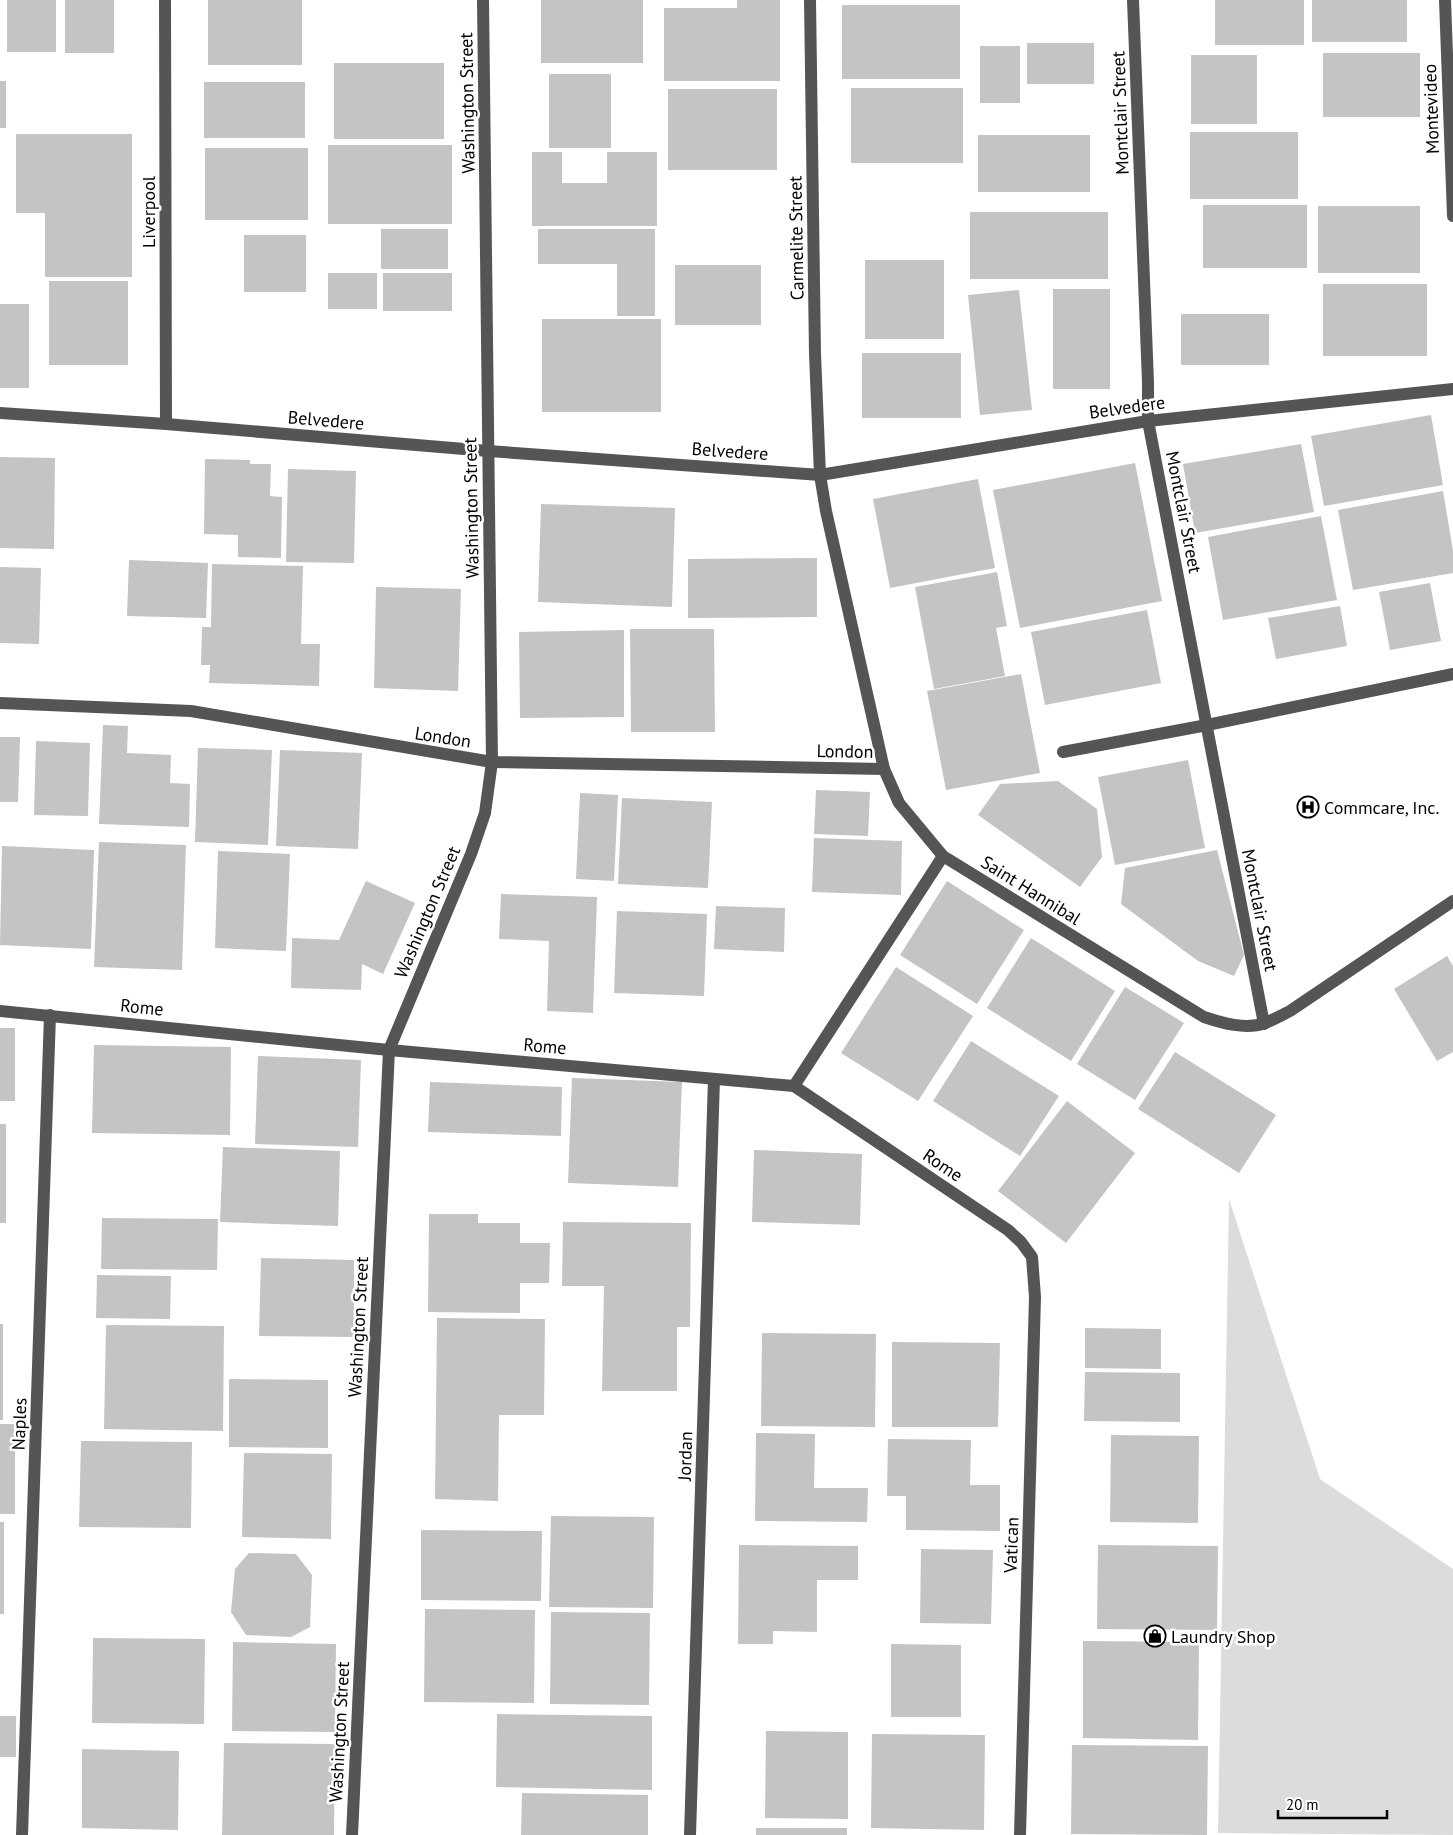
<svg xmlns="http://www.w3.org/2000/svg" width="1453" height="1835" font-family="'PT Sans',sans-serif">
  <rect width="100%" height="100%" fill="#fff"/>
  <polygon fill="#dcdcdc" points="1229,1199 1320,1479 1453,1569 1453,1835 1218,1833"/>
  <g fill="#c4c4c4">
    <rect x="7" y="0" width="49" height="52"/>
    <rect x="65" y="0" width="49" height="53"/>
    <rect x="208" y="0" width="94" height="65"/>
    <rect x="541" y="0" width="102" height="63"/>
    <polygon points="737,0 780,0 780,81 664,81 664,8 737,8"/>
    <rect x="1215" y="0" width="89" height="45"/>
    <rect x="1312" y="0" width="95" height="42"/>
    <rect x="842" y="5" width="118" height="74"/>
    <rect x="1027" y="43" width="67" height="41"/>
    <rect x="980" y="46" width="40" height="57"/>
    <rect x="1323" y="53" width="97" height="64"/>
    <rect x="1191" y="55" width="66" height="69"/>
    <rect x="334" y="63" width="110" height="76"/>
    <rect x="549" y="74" width="62" height="74"/>
    <rect x="0" y="81" width="6" height="47"/>
    <rect x="204" y="82" width="101" height="56"/>
    <rect x="851" y="88" width="112" height="75"/>
    <rect x="668" y="89" width="109" height="81"/>
    <rect x="1190" y="132" width="108" height="67"/>
    <polygon points="16,134 132,134 132,277 45,277 45,213 16,213"/>
    <rect x="978" y="135" width="112" height="57"/>
    <rect x="328" y="145" width="124" height="79"/>
    <rect x="205" y="148" width="103" height="72"/>
    <polygon points="532,152 562,152 562,183 607,183 607,152 657,152 657,226 532,226"/>
    <rect x="1203" y="205" width="104" height="63"/>
    <rect x="1318" y="206" width="102" height="67"/>
    <rect x="970" y="212" width="138" height="67"/>
    <rect x="381" y="229" width="67" height="40"/>
    <polygon points="538,229 655,229 655,316 617,316 617,264 538,264"/>
    <rect x="244" y="235" width="62" height="57"/>
    <rect x="865" y="260" width="79" height="79"/>
    <rect x="675" y="265" width="86" height="60"/>
    <rect x="328" y="273" width="49" height="36"/>
    <rect x="383" y="273" width="69" height="38"/>
    <rect x="49" y="281" width="79" height="84"/>
    <rect x="1323" y="284" width="104" height="72"/>
    <rect x="1053" y="289" width="57" height="100"/>
    <polygon points="1019,290 1032,410 980,415 968,295"/>
    <rect x="0" y="304" width="29" height="84"/>
    <rect x="1181" y="314" width="88" height="51"/>
    <rect x="542" y="319" width="119" height="93"/>
    <rect x="862" y="353" width="99" height="65"/>
    <polygon points="1431,415 1443,485 1324,506 1311,436"/>
    <polygon points="1301,444 1314,512 1195,533 1183,464"/>
    <polygon points="0,457 55,458 54,549 0,548"/>
    <polygon points="205,459 250,460 250,464 271,464 270,496 282,497 281,558 238,557 238,535 204,534"/>
    <polygon points="1135,463 1162,601 1020,628 993,490"/>
    <polygon points="288,469 356,471 354,563 286,562"/>
    <polygon points="978,479 995,568 890,588 873,499"/>
    <polygon points="1443,491 1453,551 1453,573 1353,590 1338,510"/>
    <polygon points="541,504 675,508 672,607 538,602"/>
    <polygon points="1321,516 1337,600 1223,620 1208,537"/>
    <polygon points="808,558 817,558 817,617 688,618 688,559"/>
    <polygon points="129,560 208,563 206,618 127,616"/>
    <polygon points="212,564 303,566 301,644 320,644 319,686 209,683 210,665 201,665 202,627 211,627"/>
    <polygon points="0,567 41,568 39,644 0,643"/>
    <polygon points="997,572 1007,626 996,628 1005,676 934,689 915,587"/>
    <polygon points="1430,583 1441,641 1390,650 1379,592"/>
    <polygon points="376,587 461,589 458,691 374,688"/>
    <polygon points="1340,606 1347,646 1276,659 1268,618"/>
    <polygon points="1147,610 1161,683 1045,705 1031,632"/>
    <polygon points="630,629 714,629 715,732 631,732"/>
    <polygon points="624,630 624,717 520,718 519,632"/>
    <polygon points="1021,674 1040,773 946,790 927,691"/>
    <polygon points="103,725 128,726 127,753 171,755 170,783 190,784 189,827 99,824"/>
    <polygon points="0,737 20,737 18,802 0,802"/>
    <polygon points="36,741 90,743 88,816 34,815"/>
    <polygon points="198,748 272,750 268,845 195,842"/>
    <polygon points="280,750 362,753 358,849 276,846"/>
    <polygon points="1188,760 1205,848 1115,865 1098,777"/>
    <polygon points="1058,781 1097,809 1102,857 1080,887 978,815 1000,784"/>
    <polygon points="816,790 870,792 868,836 814,834"/>
    <polygon points="580,793 618,795 614,881 576,879"/>
    <polygon points="622,798 712,802 708,888 618,884"/>
    <polygon points="814,838 902,841 901,895 812,892"/>
    <polygon points="99,842 186,845 182,970 94,967"/>
    <polygon points="2,846 94,850 91,949 0,945"/>
    <polygon points="1217,850 1244,955 1234,976 1198,961 1121,904 1125,868"/>
    <polygon points="218,851 290,854 286,951 215,948"/>
    <polygon points="366,881 415,903 383,974 362,964 361,990 291,988 292,938 339,940"/>
    <polygon points="947,881 1024,930 977,1004 900,955"/>
    <polygon points="501,894 597,897 593,1013 547,1011 549,941 499,939"/>
    <polygon points="716,906 785,908 784,952 714,949"/>
    <polygon points="617,911 707,914 704,996 614,993"/>
    <polygon points="1031,938 1115,991 1071,1061 987,1008"/>
    <polygon points="1447,956 1453,966 1453,1052 1437,1061 1394,989"/>
    <polygon points="896,967 973,1016 918,1101 841,1053"/>
    <polygon points="1125,987 1184,1023 1135,1100 1077,1064"/>
    <rect x="0" y="1028" width="15" height="73"/>
    <polygon points="971,1041 1059,1096 1020,1156 933,1101"/>
    <polygon points="94,1045 231,1047 230,1135 92,1133"/>
    <polygon points="1175,1052 1276,1115 1239,1173 1138,1109"/>
    <polygon points="258,1056 361,1060 358,1147 255,1144"/>
    <polygon points="572,1078 682,1082 678,1187 568,1183"/>
    <polygon points="430,1082 562,1087 561,1136 428,1132"/>
    <polygon points="1067,1101 1135,1153 1066,1243 998,1191"/>
    <rect x="0" y="1124" width="6" height="99"/>
    <polygon points="223,1147 340,1151 338,1226 220,1222"/>
    <polygon points="754,1150 862,1154 860,1225 752,1222"/>
    <polygon points="429,1214 478,1214 478,1223 520,1223 520,1243 550,1243 549,1283 520,1283 520,1313 428,1312"/>
    <polygon points="102,1218 218,1219 217,1270 101,1269"/>
    <polygon points="563,1222 691,1223 690,1327 677,1327 677,1391 602,1391 604,1286 562,1286"/>
    <polygon points="261,1258 354,1260 354,1337 259,1336"/>
    <polygon points="97,1275 171,1276 170,1319 96,1318"/>
    <polygon points="437,1318 545,1319 544,1415 499,1415 498,1501 435,1499"/>
    <rect x="0" y="1324" width="3" height="96"/>
    <polygon points="106,1325 224,1326 223,1431 104,1429"/>
    <polygon points="1085,1328 1161,1329 1161,1369 1085,1368"/>
    <polygon points="762,1333 876,1334 875,1427 761,1426"/>
    <polygon points="892,1342 1000,1343 998,1427 892,1427"/>
    <polygon points="1085,1372 1180,1373 1180,1422 1084,1421"/>
    <polygon points="229,1379 328,1380 328,1448 229,1447"/>
    <rect x="0" y="1424" width="15" height="90"/>
    <polygon points="756,1433 815,1434 814,1488 868,1488 867,1522 755,1521"/>
    <polygon points="1111,1435 1199,1436 1198,1523 1110,1522"/>
    <polygon points="888,1439 971,1440 970,1485 1000,1485 1000,1531 906,1530 906,1496 887,1496"/>
    <polygon points="81,1441 192,1442 191,1528 79,1527"/>
    <polygon points="244,1453 332,1454 331,1539 242,1537"/>
    <polygon points="551,1516 654,1517 653,1608 549,1607"/>
    <rect x="0" y="1522" width="4" height="92"/>
    <polygon points="421,1530 542,1531 541,1601 421,1600"/>
    <polygon points="739,1545 858,1546 858,1580 817,1580 817,1632 773,1631 773,1644 738,1644"/>
    <polygon points="1098,1545 1218,1546 1217,1630 1097,1629"/>
    <polygon points="921,1549 993,1550 991,1624 920,1623"/>
    <polygon points="249,1553 296,1554 312,1575 310,1627 291,1637 246,1635 231,1612 235,1569"/>
    <polygon points="425,1609 535,1610 534,1703 424,1702"/>
    <polygon points="551,1612 650,1613 649,1705 550,1704"/>
    <polygon points="93,1638 205,1639 204,1724 92,1723"/>
    <polygon points="1083,1641 1199,1642 1198,1740 1083,1738"/>
    <polygon points="233,1642 336,1644 335,1732 232,1731"/>
    <polygon points="891,1644 961,1645 961,1717 891,1717"/>
    <polygon points="497,1714 652,1716 652,1790 496,1787"/>
    <rect x="0" y="1716" width="16" height="41"/>
    <polygon points="766,1731 848,1732 848,1819 765,1818"/>
    <polygon points="872,1734 985,1735 984,1830 871,1828"/>
    <polygon points="224,1743 335,1744 334,1835 222,1835"/>
    <polygon points="1072,1745 1208,1746 1207,1835 1071,1834"/>
    <polygon points="82,1749 179,1751 178,1830 82,1828"/>
    <polygon points="522,1793 648,1795 648,1835 521,1835"/>
    <rect x="756" y="1828" width="91" height="7"/>
  </g>
  <g fill="none" stroke-linecap="round" stroke-linejoin="round">
    <g stroke="#555" stroke-width="12">
      <polyline points="165,0 166,424"/>
      <path d="M 810,0 L 815,354 L 820,475 L 826,511 L 884,769 L 899,803 L 943,856 L 1204,1017 C 1222,1023 1246,1030 1265,1023 C 1273,1020 1282,1015 1290,1011 L 1453,901"/>
      <polyline points="1133,0 1148,382 1148,421 1264,1024"/>
      <polyline points="1445,0 1453,216"/>
      <polyline points="0,413 166,424 488,451 820,475 1148,421 1453,389"/>
      <polyline points="0,703 191,711 492,762 884,769"/>
      <polyline points="1063,752 1207,725 1453,674"/>
      <polyline points="0,1011 389,1050 794,1086 1008,1230 1021,1242 1032,1257 1035,1297 1020,1835"/>
      <polyline points="794,1086 943,856"/>
      <polyline points="22,1835 50,1015"/>
      <polyline points="352,1835 389,1050 471,854 485,813 492,762 483,0"/>
      <polyline points="690,1835 714,1079"/>
    </g>
  </g>
  <defs>
    <g id="hospital-ring" transform="scale(1.125)"><circle r="9.5" fill="#fff" stroke="#000" stroke-width="1.5"/><path d="M-5-5h3v3.5h4V-5h3V5h-3V1.5h-4V5h-3Z" fill="#000"/></g>
    <g id="shop-ring" transform="scale(1.125)"><circle r="9.5" fill="#fff" stroke="#000" stroke-width="1.5"/><path d="M-5-2.5h2.3a2.7 3.5 0 0 1 5.4 0H5L5.5 6h-11ZM-1.5-2.5h3a1.5 2.3 0 0 0-3 0Z" fill="#000"/></g>
  </defs>
  <g fill-rule="evenodd">
    <use href="#hospital-ring" x="1308" y="807"/>
    <use href="#shop-ring" x="1155" y="1636"/>
  </g>
  <g text-anchor="middle" dominant-baseline="central" stroke-width="5" stroke-linejoin="round" paint-order="stroke">
    <g font-size="18" fill="#000" stroke="#fff">
      <text transform="translate(467 103) rotate(-91)">Washington Street</text>
      <text transform="translate(1431 109) rotate(-92)">Montevideo</text>
      <text transform="translate(1120 113) rotate(-92)">Montclair Street</text>
      <text transform="translate(148 212) rotate(-90)">Liverpool</text>
      <text transform="translate(796 238) rotate(-91)">Carmelite Street</text>
      <text transform="translate(1127 407) rotate(-8)">Belvedere</text>
      <text transform="translate(326 420) rotate(5)">Belvedere</text>
      <text transform="translate(730 451) rotate(4)">Belvedere</text>
      <text transform="translate(471 508) rotate(-91)">Washington Street</text>
      <text transform="translate(1184 512) rotate(79)">Montclair Street</text>
      <text transform="translate(443 737) rotate(9)">London</text>
      <text transform="translate(845 751) rotate(1)">London</text>
      <text transform="translate(1031 890) rotate(32)">Saint Hannibal</text>
      <text transform="translate(1260 910) rotate(79)">Montclair Street</text>
      <text transform="translate(427 912) rotate(-67)">Washington Street</text>
      <text transform="translate(142 1007) rotate(6)">Rome</text>
      <text transform="translate(545 1046) rotate(5)">Rome</text>
      <text transform="translate(943 1165) rotate(34)">Rome</text>
      <text transform="translate(358 1327) rotate(-87)">Washington Street</text>
      <text transform="translate(19 1424) rotate(-88)">Naples</text>
      <text transform="translate(685 1456) rotate(-88)">Jordan</text>
      <text transform="translate(1011 1545) rotate(-88)">Vatican</text>
      <text transform="translate(339 1732) rotate(-87)">Washington Street</text>
    </g>
    <g font-size="18" fill="#000" stroke="#fff" text-anchor="start">
      <text x="1324" y="807">Commcare, Inc.</text>
      <text x="1171" y="1636">Laundry Shop</text>
    </g>
  </g>
  <path d="M1278 1810v8h109v-8" fill="none" stroke="#000000" stroke-width="2.5"/>
  <text x="1286" y="1810" font-size="15" fill="#000000" stroke="#ffffff" stroke-width="4" paint-order="stroke">20 m</text>
</svg>
